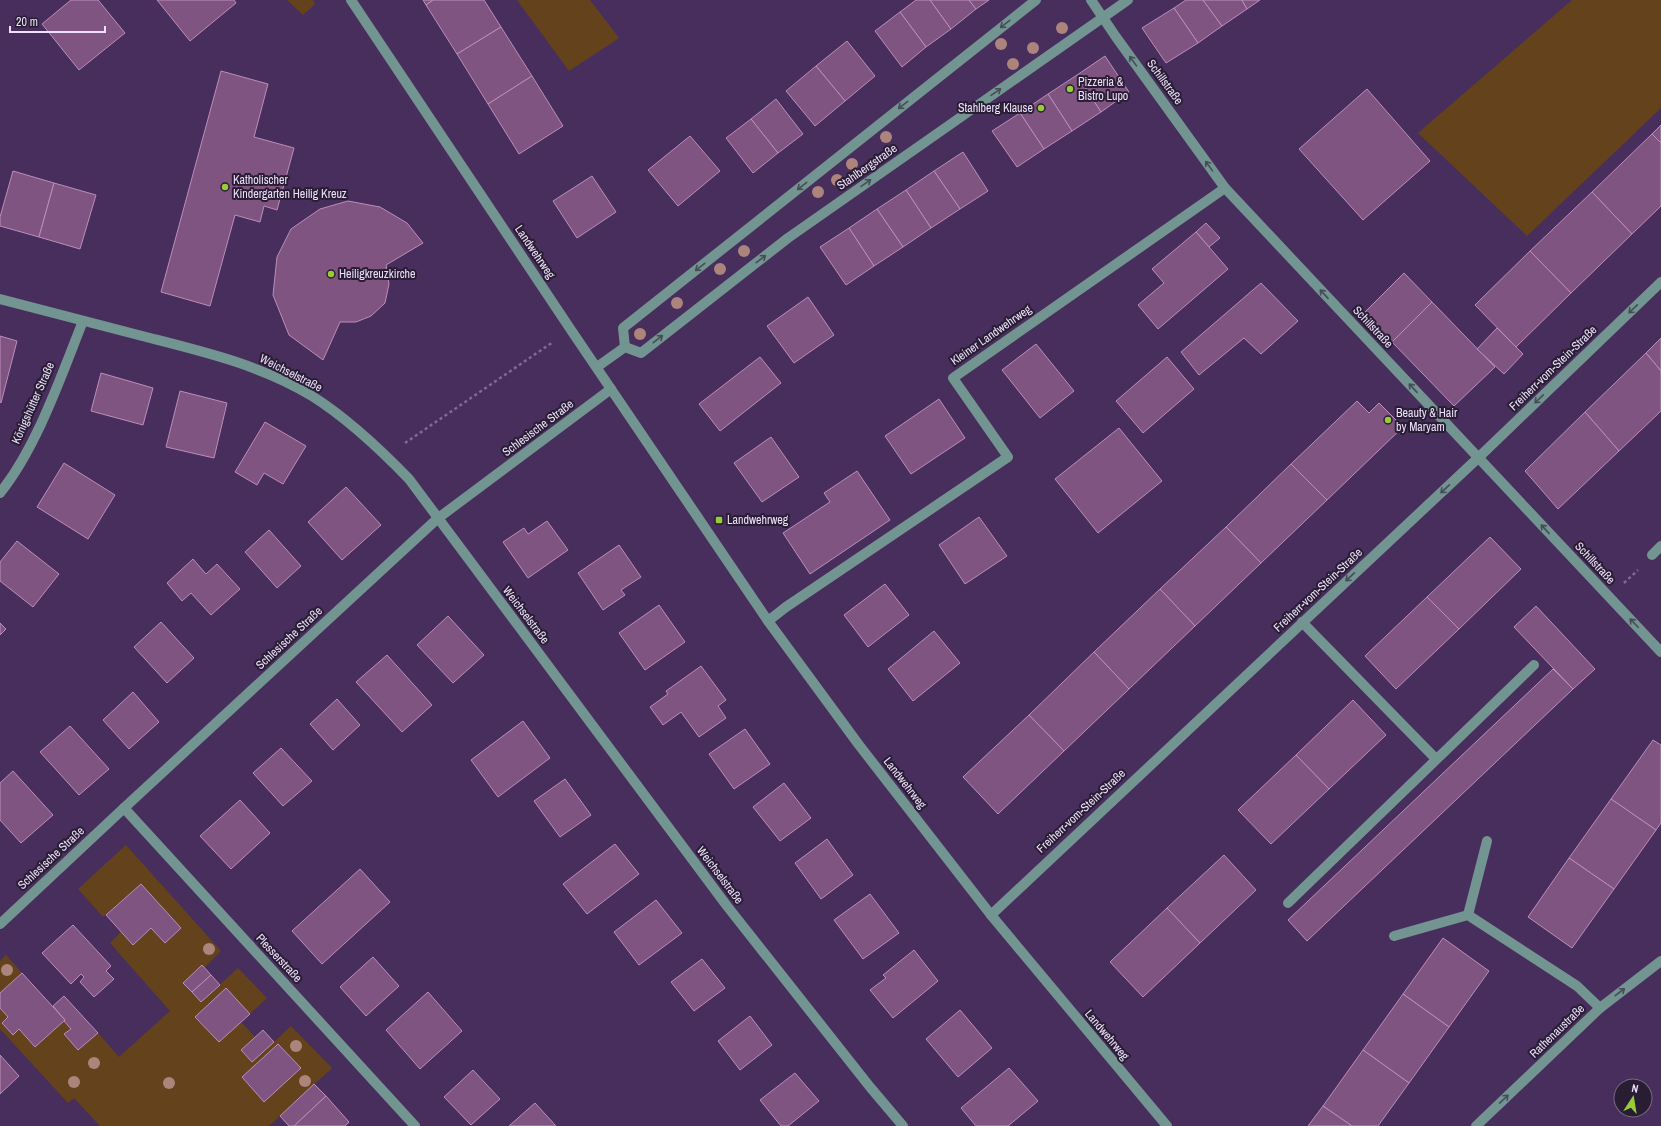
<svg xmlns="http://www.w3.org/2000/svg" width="1661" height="1126" font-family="'Archivo Narrow',sans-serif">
  <rect width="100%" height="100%" fill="#472e5d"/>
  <g fill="#64431c" fill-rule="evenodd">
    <polygon points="287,0 313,0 315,4 303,15"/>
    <polygon points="517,0 590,0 619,38 569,71"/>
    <polygon points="1572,0 1661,0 1661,108 1527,236 1418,133"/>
    <path d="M 126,845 L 221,951 L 204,968 L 202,966 L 183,982 L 201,1002 L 238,968 L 267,998 L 250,1014 L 226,988 L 196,1016 L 241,1022 L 255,1037 L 241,1050 L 274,1042 L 291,1026 L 332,1068 L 269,1126 L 100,1126 L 74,1098 L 68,1103 L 0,1029 L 0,1008 L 8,1017 L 2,1023 L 12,1034 L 19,1029 L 35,1047 L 64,1021 L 71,1029 L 64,1034 L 78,1050 L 98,1033 L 119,1057 L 170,1011 L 110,943 L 121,932 L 133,945 L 151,928 L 165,943 L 181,928 L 141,884 L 103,917 L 78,889 ZM 278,1044 L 301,1068 L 264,1102 L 242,1077 Z"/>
    <polygon points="6,955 22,973 0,993 0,961"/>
  </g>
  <g fill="#805480" stroke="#bd8dbc">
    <polygon points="71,0 98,0 125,33 79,70 42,24"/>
    <polygon points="157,0 234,0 236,3 190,41"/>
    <polygon points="423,0 433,0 426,5"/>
    <polygon points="433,0 484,0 501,27 457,54 426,5"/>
    <polygon points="916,0 930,0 951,29 926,47 900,12"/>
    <polygon points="930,0 969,0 976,9 951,29"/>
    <polygon points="969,0 989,0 976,9"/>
    <polygon points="1186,0 1203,0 1222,26 1198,43 1174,8"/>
    <polygon points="1203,0 1242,0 1247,9 1222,26"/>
    <polygon points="1242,0 1260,0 1247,9"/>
    <polygon points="1174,8 1198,43 1166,63 1142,28"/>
    <polygon points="900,12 926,47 902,67 875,31"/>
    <polygon points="501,27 532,76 488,104 457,54"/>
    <polygon points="847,41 875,76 845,101 816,66"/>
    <polygon points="1105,56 1129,92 1101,112 1077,75"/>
    <polygon points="816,66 845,101 815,126 786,91"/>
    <polygon points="221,71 268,84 254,137 294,148 277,210 264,206 260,222 235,215 210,306 161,292"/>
    <polygon points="1077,75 1101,112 1072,131 1048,94"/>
    <polygon points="532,76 563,126 519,154 488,104"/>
    <polygon points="1367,89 1430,161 1363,220 1299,149"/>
    <polygon points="1048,94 1072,131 1044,149 1020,113"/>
    <polygon points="776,99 803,134 778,153 751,119"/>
    <polygon points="1020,113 1044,149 1017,167 992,131"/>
    <polygon points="751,119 778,153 753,173 726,138"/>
    <polygon points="1661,125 1661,143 1652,134"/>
    <polygon points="1652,134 1661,143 1661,206 1632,234 1592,192"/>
    <polygon points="690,136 720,171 678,206 648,170"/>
    <polygon points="963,152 988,191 960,209 934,171"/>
    <polygon points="13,171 54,183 39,237 0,226 0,217"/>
    <polygon points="934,171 960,209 931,228 906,190"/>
    <polygon points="592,176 616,212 577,238 553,201"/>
    <polygon points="54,183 96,195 80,249 39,237"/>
    <polygon points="906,190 931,228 903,247 877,209"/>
    <polygon points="1592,192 1632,234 1571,293 1530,251"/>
    <polygon points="348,201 380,207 407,223 423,243 386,265 389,284 385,303 371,316 356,322 340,322 323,360 289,335 273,295 277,257 291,229 320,209"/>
    <polygon points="877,209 903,247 874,266 849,228"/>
    <polygon points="1206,223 1220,238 1209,247 1196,232"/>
    <polygon points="849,228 874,266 846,285 820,247"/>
    <polygon points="1196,232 1228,269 1158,329 1138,305 1164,283 1152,269"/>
    <polygon points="1530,251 1571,293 1516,347 1475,305"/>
    <polygon points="1404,273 1432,302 1392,342 1364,313"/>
    <polygon points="1261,283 1298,321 1261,354 1244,338 1199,375 1181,352"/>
    <polygon points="808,297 834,335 794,363 767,326"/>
    <polygon points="1432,302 1495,367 1454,406 1392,342"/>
    <polygon points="1497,328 1523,354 1504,374 1477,349"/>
    <polygon points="0,336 17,341 1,403 0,402"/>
    <polygon points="1661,338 1661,371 1646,353"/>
    <polygon points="1036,344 1074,391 1040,418 1002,370"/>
    <polygon points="1646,353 1661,371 1661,411 1619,451 1585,412"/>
    <polygon points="760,357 781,383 720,431 699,404"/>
    <polygon points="1167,357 1194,389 1143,433 1116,401"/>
    <polygon points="101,373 153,388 143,425 91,411"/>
    <polygon points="180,391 227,403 214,458 166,447"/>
    <polygon points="939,399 965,438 911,474 885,436"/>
    <polygon points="1357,401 1369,413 1379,403 1403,427 1327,500 1291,464"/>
    <polygon points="1585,412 1619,451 1558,509 1525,471"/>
    <polygon points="265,422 306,446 283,484 264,473 257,485 235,472"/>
    <polygon points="1119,428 1162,481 1098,533 1055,479"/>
    <polygon points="771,437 799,477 762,502 734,463"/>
    <polygon points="64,463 115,495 88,539 37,507"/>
    <polygon points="1291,464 1327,500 1261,563 1226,527"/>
    <polygon points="857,471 890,520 810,574 783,533 830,502 824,493"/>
    <polygon points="346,487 381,525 342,560 308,522"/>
    <polygon points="979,517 1007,556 965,584 939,545"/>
    <polygon points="547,521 568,550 528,578 503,542 524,528 528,534"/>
    <polygon points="1226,527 1261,563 1195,626 1160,589"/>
    <polygon points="269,530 301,566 277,588 245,552"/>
    <polygon points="1490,537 1521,569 1459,629 1427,597"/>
    <polygon points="17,541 59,574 33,607 0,581 0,562"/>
    <polygon points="619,545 641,577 621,590 625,595 603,610 578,573"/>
    <polygon points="193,559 206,574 217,564 240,589 211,615 191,593 182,601 167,583"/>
    <polygon points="885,584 909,615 868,647 844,615"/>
    <polygon points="1160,589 1195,626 1129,689 1094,652"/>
    <polygon points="1427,597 1459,629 1396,689 1365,656"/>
    <polygon points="659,605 685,642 645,670 619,633"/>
    <polygon points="1536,606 1595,669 1573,689 1514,627"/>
    <polygon points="448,616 484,655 453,683 417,645"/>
    <polygon points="161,622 194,658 167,683 134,647"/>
    <polygon points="0,623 6,629 0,635"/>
    <polygon points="934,631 960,663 913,701 888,669"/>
    <polygon points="1094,652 1129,689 1064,751 1029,715"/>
    <polygon points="387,655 432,705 402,732 356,682"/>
    <polygon points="701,666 726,700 718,706 726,718 699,737 681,712 663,725 650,707 668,694 666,691"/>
    <polygon points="1553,669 1573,689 1307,941 1288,920"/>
    <polygon points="133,692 159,722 129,749 103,720"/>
    <polygon points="337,699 360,725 333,750 310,724"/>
    <polygon points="1353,700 1386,735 1329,789 1296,755"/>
    <polygon points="1029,715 1064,751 998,814 963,777"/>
    <polygon points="523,721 550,758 498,797 471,760"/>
    <polygon points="70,726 109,769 79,795 40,752"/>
    <polygon points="745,729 770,764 734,789 709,754"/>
    <polygon points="1653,740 1661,745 1661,823 1656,830 1611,799"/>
    <polygon points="281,748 312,781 283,806 253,773"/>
    <polygon points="1296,755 1329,789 1271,844 1238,810"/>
    <polygon points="13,771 53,815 21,843 0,820 0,783"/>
    <polygon points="565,779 591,815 560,837 534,801"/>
    <polygon points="784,783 811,818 780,841 753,807"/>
    <polygon points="1611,799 1656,830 1614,889 1569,858"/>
    <polygon points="240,800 270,833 231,869 200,836"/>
    <polygon points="827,839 853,875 821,899 795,863"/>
    <polygon points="615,844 639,874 587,914 563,884"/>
    <polygon points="1224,855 1256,890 1200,943 1167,908"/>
    <polygon points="1569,858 1614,889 1572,948 1528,917"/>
    <polygon points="360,869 390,902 322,964 292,931"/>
    <polygon points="141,884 181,928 165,943 151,928 133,945 106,915"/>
    <polygon points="870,894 899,933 863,959 834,920"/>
    <polygon points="656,900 682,933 639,965 614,932"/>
    <polygon points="1167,908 1200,943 1143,997 1110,962"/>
    <polygon points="73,925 111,966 106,971 114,979 94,997 80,982 84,977 81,974 71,984 42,953"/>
    <polygon points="1443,938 1489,971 1449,1027 1403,994"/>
    <polygon points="914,950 938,981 893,1018 870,990 886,978 883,975"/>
    <polygon points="373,957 399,986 366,1016 340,987"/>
    <polygon points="702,959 725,988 694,1011 671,982"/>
    <polygon points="202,965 211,975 192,992 183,983"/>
    <polygon points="22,973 65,1020 35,1047 19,1029 13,1035 2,1023 8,1017 0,1008 0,993"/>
    <polygon points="211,975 220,985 201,1002 192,992"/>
    <polygon points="226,988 250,1014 219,1042 195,1017"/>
    <polygon points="428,992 462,1031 420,1069 386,1030"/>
    <polygon points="1403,994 1449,1027 1409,1083 1363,1050"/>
    <polygon points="64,996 98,1033 78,1050 64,1034 71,1029 64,1021 65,1020 53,1006"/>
    <polygon points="960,1010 992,1048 958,1077 926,1039"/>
    <polygon points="750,1016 772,1045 740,1070 718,1041"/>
    <polygon points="263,1030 274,1042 252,1062 241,1050"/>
    <polygon points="278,1044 301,1068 264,1102 242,1077"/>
    <polygon points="1363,1050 1409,1083 1378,1126 1352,1126 1323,1106"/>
    <polygon points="0,1055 19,1076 0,1094"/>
    <polygon points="1009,1068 1038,1101 1008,1126 976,1126 961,1108"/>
    <polygon points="473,1070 500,1099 471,1125 444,1097"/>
    <polygon points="795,1073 819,1101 788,1126 781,1126 760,1100"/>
    <polygon points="314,1084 326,1096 294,1126 289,1126 280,1116"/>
    <polygon points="326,1096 349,1122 345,1126 294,1126"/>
    <polygon points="535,1103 556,1126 509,1126"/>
    <polygon points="1323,1106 1352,1126 1308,1126"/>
  </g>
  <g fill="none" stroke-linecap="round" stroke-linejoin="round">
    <g stroke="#806b94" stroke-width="2.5" stroke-dasharray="3 3" stroke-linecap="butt">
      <polyline points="405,443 553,342"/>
      <polyline points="1624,583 1638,570"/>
    </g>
    <g stroke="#739591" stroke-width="10">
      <polyline points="351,0 571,330 768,621 859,745 991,915 1167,1126"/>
      <polyline points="1091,0 1116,37 1225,188 1661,652"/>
      <path d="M 0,299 C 50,312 100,325 150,338 C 205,352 263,366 312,396 C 347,418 380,449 409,479 L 727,906 L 870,1087 L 903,1126"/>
      <polyline points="625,347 641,353 788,238 1128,0"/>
      <polyline points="625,347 623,328 1036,0"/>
      <polyline points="597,367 625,347"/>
      <path d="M 0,493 C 37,447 61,376 83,321"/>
      <polyline points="1652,555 1661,546"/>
      <polyline points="768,621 786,607 1008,457 953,378 1225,188"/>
      <polyline points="1302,622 1436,759"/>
      <polyline points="124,808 415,1126"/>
      <polyline points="1288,903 1534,665"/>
      <polyline points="991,915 1478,458 1661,282"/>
      <polyline points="1468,915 1487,841"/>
      <polyline points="0,924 124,808 437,519 611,389"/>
      <polyline points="1394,936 1468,915 1577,986 1600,1008"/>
      <polyline points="1476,1126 1600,1008 1661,961"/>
    </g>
  </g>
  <g fill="#ac847c">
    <circle cx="1062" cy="28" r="6"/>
    <circle cx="1001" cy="44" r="6"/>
    <circle cx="1033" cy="48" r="6"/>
    <circle cx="1013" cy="64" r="6"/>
    <circle cx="886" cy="137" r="6"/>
    <circle cx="852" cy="164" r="6"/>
    <circle cx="837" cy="180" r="6"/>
    <circle cx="818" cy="192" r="6"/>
    <circle cx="744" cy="251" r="6"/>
    <circle cx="720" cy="269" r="6"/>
    <circle cx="677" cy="303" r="6"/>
    <circle cx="640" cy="334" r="6"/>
    <circle cx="209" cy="949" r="6"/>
    <circle cx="7" cy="970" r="6"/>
    <circle cx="296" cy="1046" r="6"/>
    <circle cx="94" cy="1063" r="6"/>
    <circle cx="305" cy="1081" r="6"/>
    <circle cx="74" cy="1082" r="6"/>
    <circle cx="169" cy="1083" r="6"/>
  </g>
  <defs><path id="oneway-shaft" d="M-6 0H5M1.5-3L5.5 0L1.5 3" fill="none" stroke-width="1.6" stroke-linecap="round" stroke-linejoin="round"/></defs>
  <g stroke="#464d58">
    <use href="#oneway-shaft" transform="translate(1005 24) rotate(142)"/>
    <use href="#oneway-shaft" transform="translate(1133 61) rotate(-126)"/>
    <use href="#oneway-shaft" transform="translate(996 92) rotate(-35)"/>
    <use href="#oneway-shaft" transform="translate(903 105) rotate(142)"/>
    <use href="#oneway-shaft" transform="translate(1209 166) rotate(-126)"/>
    <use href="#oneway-shaft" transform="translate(866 183) rotate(-35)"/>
    <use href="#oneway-shaft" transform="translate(802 186) rotate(142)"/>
    <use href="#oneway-shaft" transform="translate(761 259) rotate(-38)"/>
    <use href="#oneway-shaft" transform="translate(700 267) rotate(142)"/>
    <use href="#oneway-shaft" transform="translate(1324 294) rotate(-133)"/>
    <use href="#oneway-shaft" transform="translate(1633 309) rotate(136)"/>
    <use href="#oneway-shaft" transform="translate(658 339) rotate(-38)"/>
    <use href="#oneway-shaft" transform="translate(1413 388) rotate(-133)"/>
    <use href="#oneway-shaft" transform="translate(1539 399) rotate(136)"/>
    <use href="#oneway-shaft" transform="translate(1445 489) rotate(137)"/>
    <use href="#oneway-shaft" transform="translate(1545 529) rotate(-133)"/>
    <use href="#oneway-shaft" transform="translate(1350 577) rotate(137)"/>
    <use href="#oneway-shaft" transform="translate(1634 623) rotate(-134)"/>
    <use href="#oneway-shaft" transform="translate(1620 992) rotate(-37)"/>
    <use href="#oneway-shaft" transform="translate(1504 1099) rotate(-44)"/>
  </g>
  <g fill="#98cb37" stroke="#281d32" stroke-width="1.5">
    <circle cx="1070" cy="89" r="4"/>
    <circle cx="1041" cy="108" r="4"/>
    <circle cx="225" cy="187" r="4"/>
    <circle cx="331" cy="274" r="4"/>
    <circle cx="1388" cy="420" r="4"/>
    <rect x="715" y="516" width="8" height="8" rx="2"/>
  </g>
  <g text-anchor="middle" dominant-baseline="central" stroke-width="4" stroke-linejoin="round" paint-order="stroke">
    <g font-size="12" fill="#eee0fe" stroke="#281d32" text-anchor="start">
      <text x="1078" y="82">Pizzeria &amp;<tspan x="1078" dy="14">Bistro Lupo</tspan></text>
      <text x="1033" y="108" text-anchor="end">Stahlberg Klause</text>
      <text x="233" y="180">Katholischer<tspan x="233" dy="14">Kindergarten Heilig Kreuz</tspan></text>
      <text x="339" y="274">Heiligkreuzkirche</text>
      <text x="1396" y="413">Beauty &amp; Hair<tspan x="1396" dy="14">by Maryam</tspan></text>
      <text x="727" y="520">Landwehrweg</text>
    </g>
    <g font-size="12" fill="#eee0fe" stroke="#281d32">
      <text transform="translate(1165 82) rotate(54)">Schillstraße</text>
      <text transform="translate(867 167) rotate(-35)">Stahlbergstraße</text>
      <text transform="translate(535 252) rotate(56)">Landwehrweg</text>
      <text transform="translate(1373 327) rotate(47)">Schillstraße</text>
      <text transform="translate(991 335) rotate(-35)">Kleiner Landwehrweg</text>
      <text transform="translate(1553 368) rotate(-44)">Freiherr-vom-Stein-Straße</text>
      <text transform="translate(291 373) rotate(27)">Weichselstraße</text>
      <text transform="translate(33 403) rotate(-66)">Königshütter Straße</text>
      <text transform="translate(538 428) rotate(-37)">Schlesische Straße</text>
      <text transform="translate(1595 563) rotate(47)">Schillstraße</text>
      <text transform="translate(1318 590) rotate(-43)">Freiherr-vom-Stein-Straße</text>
      <text transform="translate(526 615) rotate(53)">Weichselstraße</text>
      <text transform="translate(289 638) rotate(-43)">Schlesische Straße</text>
      <text transform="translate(905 783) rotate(52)">Landwehrweg</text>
      <text transform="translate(1081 811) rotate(-43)">Freiherr-vom-Stein-Straße</text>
      <text transform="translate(51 858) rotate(-43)">Schlesische Straße</text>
      <text transform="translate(720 875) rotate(53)">Weichselstraße</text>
      <text transform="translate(279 958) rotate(47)">Plesserstraße</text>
      <text transform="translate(1557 1031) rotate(-44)">Rathenaustraße</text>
      <text transform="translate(1107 1035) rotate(50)">Landwehrweg</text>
    </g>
  </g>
  <g transform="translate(1633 1098) rotate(12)"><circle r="19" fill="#281d32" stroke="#776b84"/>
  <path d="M0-3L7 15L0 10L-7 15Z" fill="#98cb37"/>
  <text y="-6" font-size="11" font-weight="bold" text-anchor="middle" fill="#eee0fe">N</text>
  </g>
  <path d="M10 26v6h95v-6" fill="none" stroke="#eee0fe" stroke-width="2"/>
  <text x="16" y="26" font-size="12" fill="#eee0fe" stroke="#281d32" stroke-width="3" paint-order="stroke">20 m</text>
</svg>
